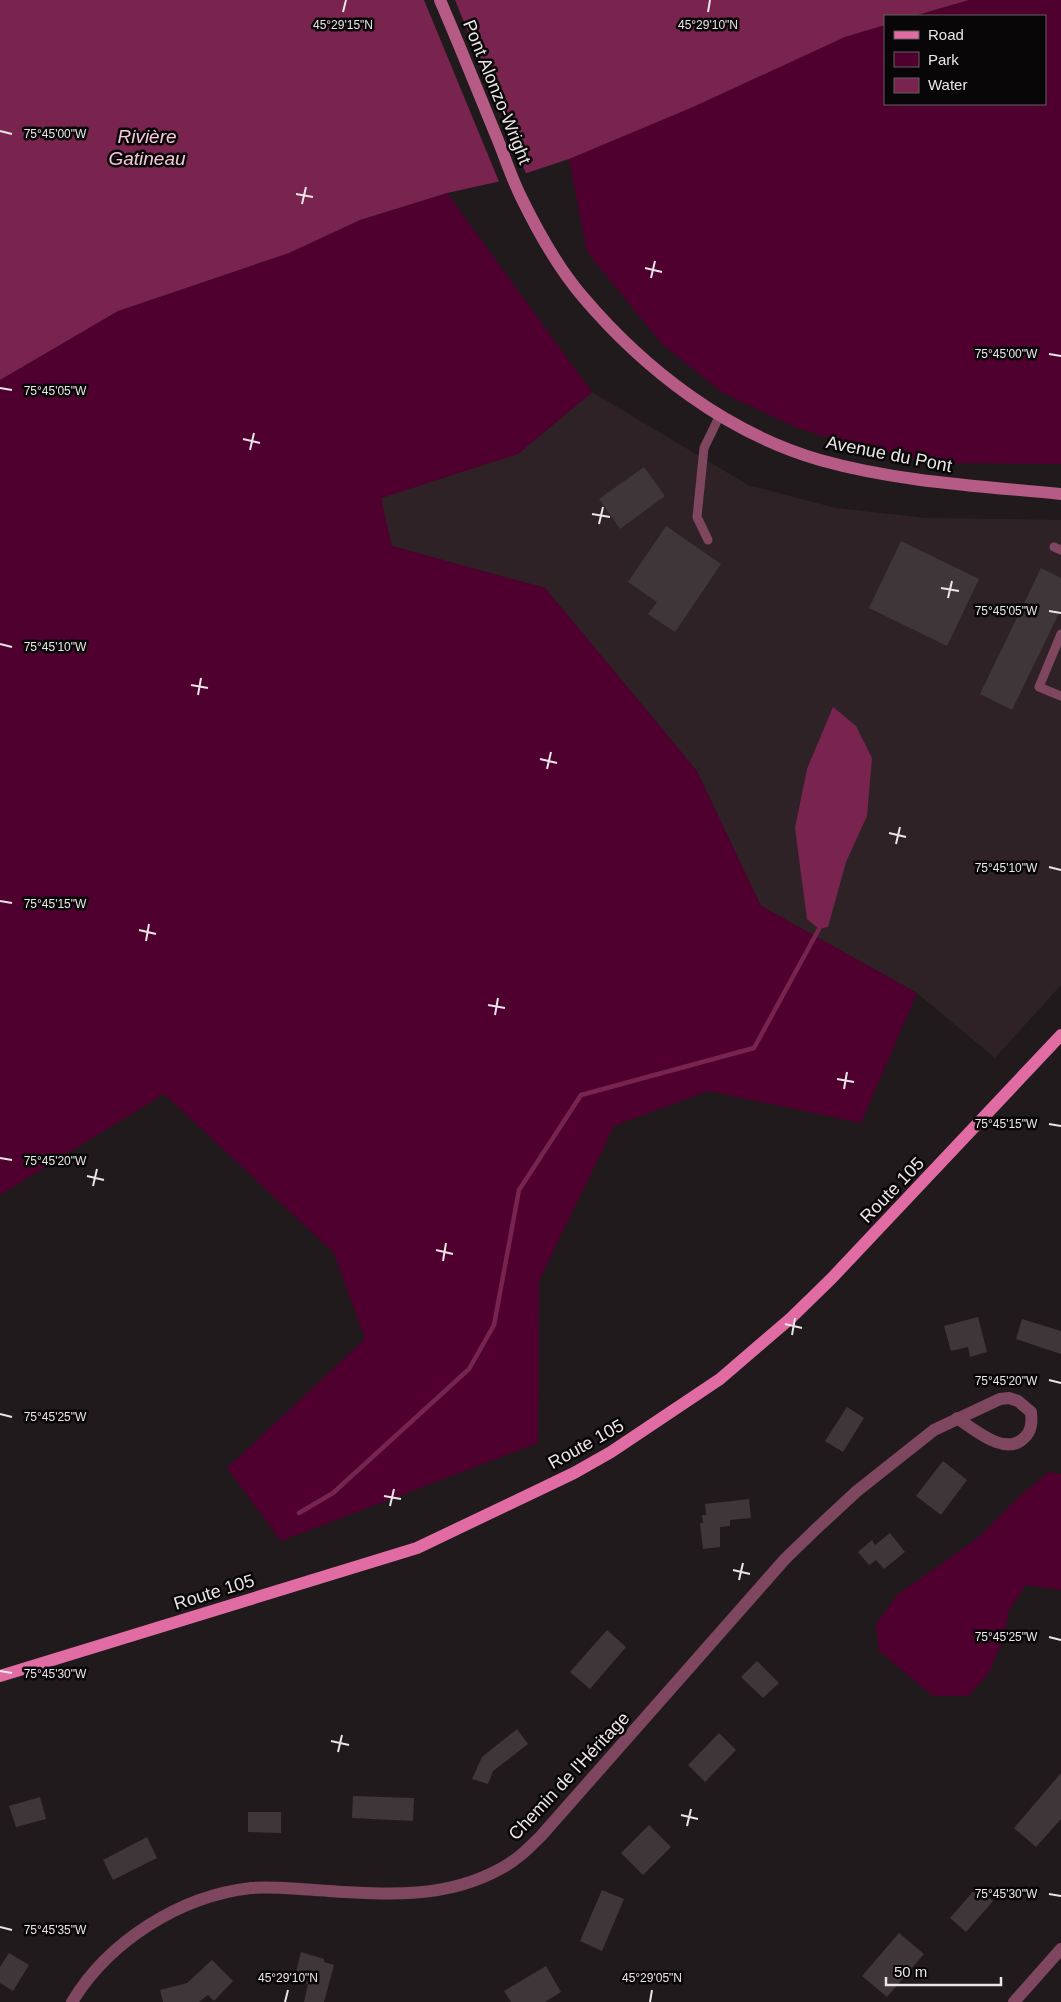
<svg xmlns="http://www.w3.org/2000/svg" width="1061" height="2002" font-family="Arial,sans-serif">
  <rect width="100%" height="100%" fill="#211a1d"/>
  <polygon fill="#2f2227" points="592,392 748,485 836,508 926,518 1061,520 1061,985 995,1058 917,993 761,906 697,771 545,588 392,546 380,498 518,454"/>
  <g fill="#4f002e">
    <polygon points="969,0 1061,0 1061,464 948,463 867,450 797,428 723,393 662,344 587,252 569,159 693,107 845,37 885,25 885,104 1045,104 1045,16 914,16"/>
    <polygon points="447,193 592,392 518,454 381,498 392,546 545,588 697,771 761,906 917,993 861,1123 708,1091 614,1126 539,1281 538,1443 281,1541 227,1468 365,1339 334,1253 164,1094 0,1195 0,380 118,311 289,253 360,220"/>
    <polygon points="1049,1472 1061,1474 1061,1590 1026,1585 1009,1611 1003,1640 989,1673 968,1696 933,1696 879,1651 876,1624 898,1594 978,1538 1021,1495"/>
  </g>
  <g fill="#78244f">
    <polygon points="0,0 969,0 914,16 885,16 885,25 845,37 693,107 569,159 506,180 447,193 360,220 289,253 118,311 0,380"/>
    <polygon points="833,707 856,726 872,758 867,816 846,862 828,927 819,929 807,919 795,828 807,769"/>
  </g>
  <polygon fill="#211a1d" points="424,0 455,0 527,176 500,184"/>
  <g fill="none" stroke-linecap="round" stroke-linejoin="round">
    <polyline stroke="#78244f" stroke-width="4.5" points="299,1513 333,1493 469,1369 494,1325 519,1190 581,1095 754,1048 819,929"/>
  </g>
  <g fill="#3e3639">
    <polygon points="644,467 665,496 620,529 599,499"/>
    <polygon points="666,526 721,564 675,632 648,614 657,602 628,582"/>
    <polygon points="901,541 979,579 947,646 869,608"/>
    <polygon points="1041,568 1061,578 1061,609 1012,710 980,694"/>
    <polygon points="978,1317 987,1352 970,1357 968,1347 951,1351 944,1326"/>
    <polygon points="1022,1319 1061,1331 1061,1354 1016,1339"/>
    <polygon points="847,1407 864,1418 843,1452 825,1441"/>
    <polygon points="943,1461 967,1480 941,1515 916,1496"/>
    <polygon points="749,1499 751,1518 730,1520 730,1526 720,1527 720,1547 703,1549 700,1523 703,1523 702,1515 706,1515 705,1504"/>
    <polygon points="890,1533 905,1552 884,1569 876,1560 869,1565 858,1552 872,1540 875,1545"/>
    <polygon points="607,1630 626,1647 590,1689 570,1672"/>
    <polygon points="757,1661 779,1683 763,1698 741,1677"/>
    <polygon points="517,1729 528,1744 493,1771 488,1784 472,1779 482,1757"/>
    <polygon points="719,1733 736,1750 705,1782 688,1765"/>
    <polygon points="1061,1773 1061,1819 1036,1847 1014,1828"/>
    <polygon points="353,1796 414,1798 413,1821 352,1818"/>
    <polygon points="40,1797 46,1819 16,1827 9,1806"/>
    <polygon points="248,1812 281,1812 281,1833 248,1832"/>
    <polygon points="649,1825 671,1847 643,1875 621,1853"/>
    <polygon points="147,1837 157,1858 113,1880 103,1860"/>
    <polygon points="977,1887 993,1901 966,1932 950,1918"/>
    <polygon points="602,1890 624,1899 602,1951 580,1941"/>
    <polygon points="899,1933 924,1954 887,1997 862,1976"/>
    <polygon points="301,1952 324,1959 324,1962 334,1965 324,2002 304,2002 308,1984 294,1980"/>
    <polygon points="9,1953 29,1965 13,1991 0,1983 0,1967"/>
    <polygon points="212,1960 233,1981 214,2001 208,1995 199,2002 163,2002 160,1990 187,1983"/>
    <polygon points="546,1966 561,1992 545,2002 511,2002 504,1991"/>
  </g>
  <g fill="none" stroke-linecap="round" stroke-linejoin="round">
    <g stroke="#7e465f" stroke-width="9">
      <polyline points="708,540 697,517 704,448 720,415"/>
      <polyline points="1054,547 1061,550"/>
      <polyline points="1061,634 1039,687 1061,696"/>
    </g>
    <g stroke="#7e465f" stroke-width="12">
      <path d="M 72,2002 C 109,1941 180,1896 251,1888 C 272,1886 294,1889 315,1890 C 379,1894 442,1901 500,1869 C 516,1861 529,1848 541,1836 L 785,1559 L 816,1529 L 857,1491 L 934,1430 L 1000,1399 L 1009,1398 L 1018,1401 L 1031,1412 C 1032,1422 1032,1431 1024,1438 C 1005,1457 974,1429 957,1418"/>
      <polyline points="1014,2002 1061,1949"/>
    </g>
    <path stroke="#b55b85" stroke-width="12" d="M 440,0 C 459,44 477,89 495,133 C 504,154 511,177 521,197 C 537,230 559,269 583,297 C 645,370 727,433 820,460 C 898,482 980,486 1061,494"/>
    <polyline stroke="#e06ca3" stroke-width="12" points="0,1676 417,1548 574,1473 611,1452 720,1379 791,1318 832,1278 1061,1035"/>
  </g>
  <path fill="none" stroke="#eae5e7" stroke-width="2" d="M 343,12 L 346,0M 708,12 L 710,0M 0,131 L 12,134M 296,194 L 313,197M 302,204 L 306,187M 645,268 L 662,272M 651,278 L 655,261M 1049,354 L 1061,356M 0,388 L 12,390M 243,439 L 260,443M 250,450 L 254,433M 592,514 L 610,517M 599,524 L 603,507M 941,588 L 959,591M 948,598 L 952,581M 1049,611 L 1061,613M 0,644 L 12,647M 191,685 L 208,688M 198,695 L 201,678M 540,759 L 557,763M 547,769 L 551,752M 889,833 L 906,837M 896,844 L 900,827M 1049,867 L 1061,870M 0,901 L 12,903M 139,930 L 156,934M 146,941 L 149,924M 488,1005 L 505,1008M 495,1015 L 498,998M 837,1079 L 854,1082M 844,1089 L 847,1072M 1049,1124 L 1061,1126M 0,1158 L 12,1160M 87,1176 L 104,1180M 93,1186 L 97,1169M 436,1250 L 453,1254M 443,1261 L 446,1243M 785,1324 L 802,1328M 792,1335 L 795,1318M 1049,1380 L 1061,1383M 0,1414 L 12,1417M 384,1496 L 401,1499M 390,1506 L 394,1489M 733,1570 L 750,1574M 739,1580 L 743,1563M 1049,1637 L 1061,1640M 0,1671 L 12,1673M 331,1741 L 349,1745M 338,1752 L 342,1735M 681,1815 L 698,1819M 687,1826 L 691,1809M 1049,1894 L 1061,1896M 0,1927 L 12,1930M 285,2002 L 288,1990M 650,2002 L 652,1990"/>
  <g text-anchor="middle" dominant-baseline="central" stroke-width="5" stroke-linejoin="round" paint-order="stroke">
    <g font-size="18" fill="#eae5e7" stroke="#080607">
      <text transform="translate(497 92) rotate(68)">Pont Alonzo-Wright</text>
      <text transform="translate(889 454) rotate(11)">Avenue du Pont</text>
      <text transform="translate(892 1190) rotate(-46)">Route 105</text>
      <text transform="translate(586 1444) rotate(-29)">Route 105</text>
      <text transform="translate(214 1592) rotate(-17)">Route 105</text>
      <text transform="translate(569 1776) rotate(-47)">Chemin de l'Héritage</text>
    </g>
    <g font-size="19" font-style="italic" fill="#fac8dc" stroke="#080607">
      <text x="147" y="136">Rivière<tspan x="147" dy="22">Gatineau</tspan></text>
    </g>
  </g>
  <g font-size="12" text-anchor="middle" fill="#eae5e7" stroke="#080607" stroke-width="5" stroke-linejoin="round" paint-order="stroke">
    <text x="343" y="29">45°29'15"N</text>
    <text x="708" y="29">45°29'10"N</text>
    <text x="55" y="138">75°45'00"W</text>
    <text x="1006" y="358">75°45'00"W</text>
    <text x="55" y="395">75°45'05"W</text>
    <text x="1006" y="615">75°45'05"W</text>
    <text x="55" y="651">75°45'10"W</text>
    <text x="1006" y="872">75°45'10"W</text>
    <text x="55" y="908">75°45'15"W</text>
    <text x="1006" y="1128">75°45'15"W</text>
    <text x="55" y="1165">75°45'20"W</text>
    <text x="1006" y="1385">75°45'20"W</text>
    <text x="55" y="1421">75°45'25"W</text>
    <text x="1006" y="1641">75°45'25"W</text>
    <text x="55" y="1678">75°45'30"W</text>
    <text x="1006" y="1898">75°45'30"W</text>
    <text x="55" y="1934">75°45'35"W</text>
    <text x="288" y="1982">45°29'10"N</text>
    <text x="652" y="1982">45°29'05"N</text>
  </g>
  <rect x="884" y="15" width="162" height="90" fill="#080607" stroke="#625f61"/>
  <rect x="894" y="31" width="25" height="8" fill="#e06ca3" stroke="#625f61"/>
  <text x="928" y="40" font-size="15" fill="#eae5e7">Road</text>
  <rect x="894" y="52" width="25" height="15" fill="#4f002e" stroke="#625f61"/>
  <text x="928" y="65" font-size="15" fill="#eae5e7">Park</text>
  <rect x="894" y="78" width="25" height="15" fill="#78244f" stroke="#625f61"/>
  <text x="928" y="90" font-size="15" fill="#eae5e7">Water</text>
  <path d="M886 1977v8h115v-8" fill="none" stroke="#eae5e7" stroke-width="2.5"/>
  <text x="894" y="1977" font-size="15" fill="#eae5e7" stroke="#080607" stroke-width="4" paint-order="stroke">50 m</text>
</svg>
